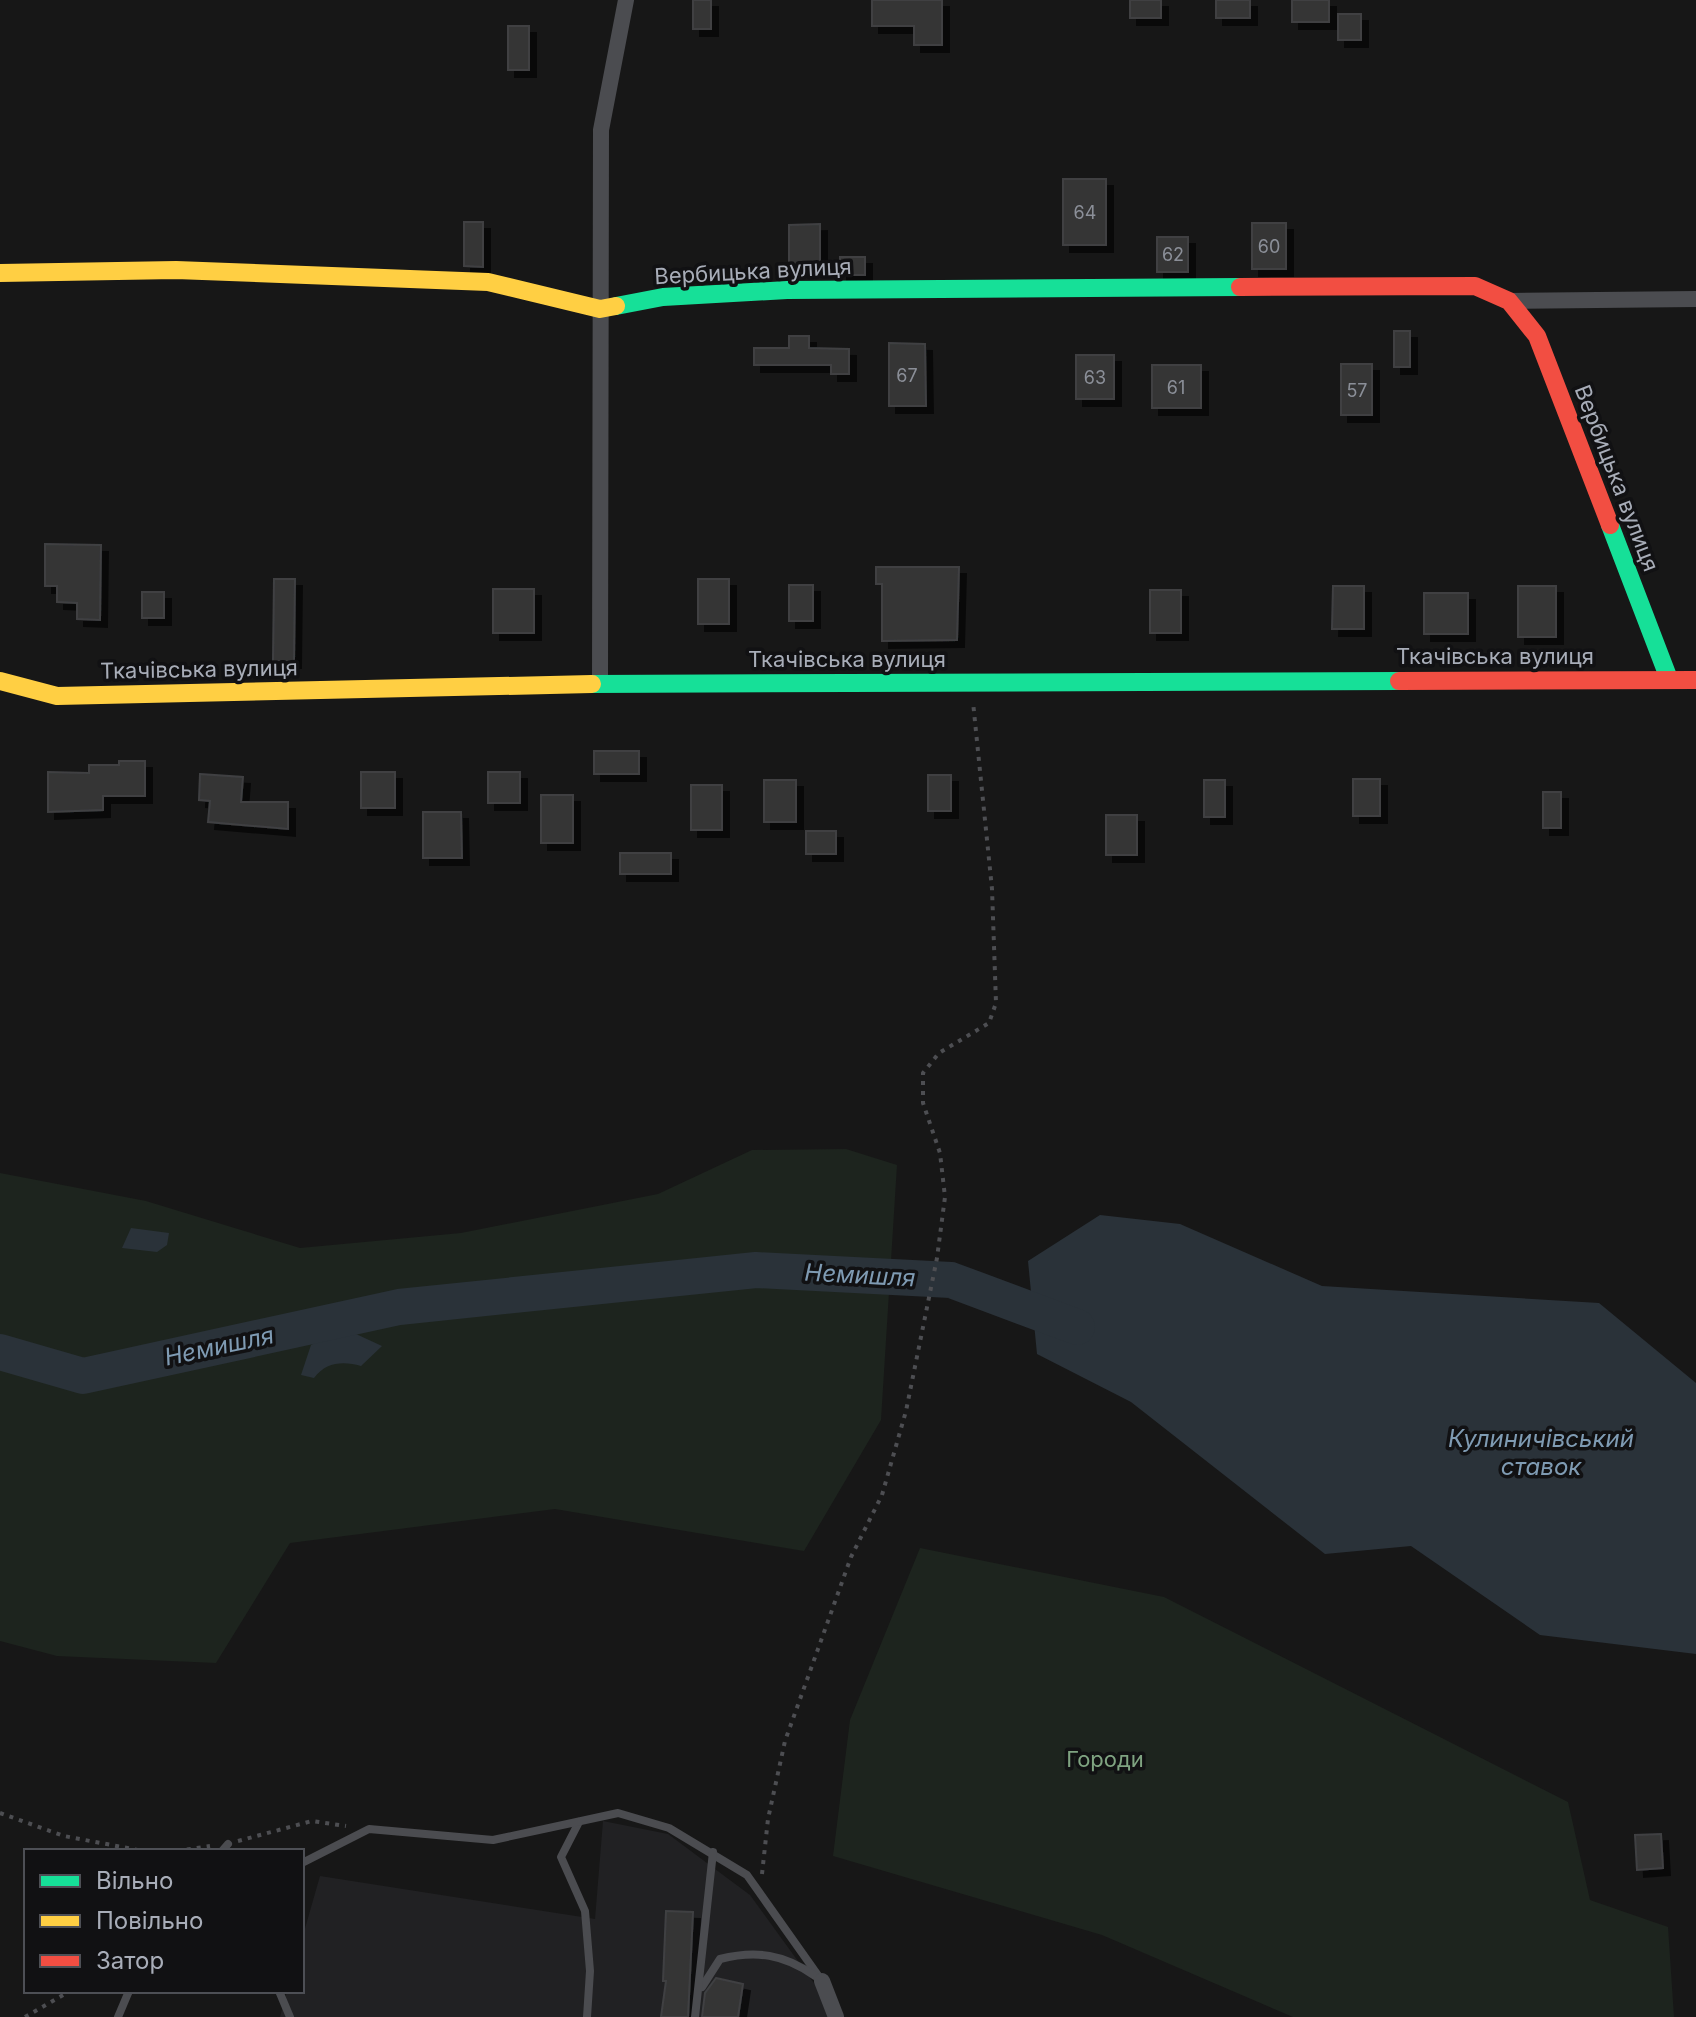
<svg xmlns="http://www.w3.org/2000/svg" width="1696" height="2017" font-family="Inter,sans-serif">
  <defs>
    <filter id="shadow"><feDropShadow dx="7" dy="7" stdDeviation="0" flood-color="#0009"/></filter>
  </defs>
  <rect width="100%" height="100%" fill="#171717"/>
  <polygon fill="#212123" points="603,1821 668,1834 750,1895 816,1986 829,2017 280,2017 287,1991 302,1991 302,1939 320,1876 595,1919"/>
  <g fill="#1d241e">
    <polygon points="846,1149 897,1165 881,1420 804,1551 555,1509 290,1543 216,1663 57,1656 0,1641 0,1173 146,1201 300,1248 461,1233 658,1194 752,1150"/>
    <polygon points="920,1548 1164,1597 1568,1802 1590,1900 1668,1927 1674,2017 1293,2017 1102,1935 833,1856 850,1720"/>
  </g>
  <g fill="#2a3239">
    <polygon points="1100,1215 1180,1224 1322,1286 1599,1303 1696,1383 1696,1654 1540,1635 1411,1546 1325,1554 1131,1402 1037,1354 1028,1261"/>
    <polygon points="131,1228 169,1233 167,1245 157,1252 122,1248"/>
    <path d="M 343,1328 L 382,1346 L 361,1366 C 343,1361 326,1362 314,1378 L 301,1375 L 311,1345 Z"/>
  </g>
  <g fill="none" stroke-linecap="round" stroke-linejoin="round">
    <polyline stroke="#2a3239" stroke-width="36" points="0,1352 83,1376 399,1307 756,1270 951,1280 1077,1327"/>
  </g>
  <g fill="#353536" stroke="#3f4043" stroke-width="2" filter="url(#shadow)">
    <rect x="693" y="0" width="18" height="29"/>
    <polygon points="872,0 942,0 942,45 914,45 914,26 872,26"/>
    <rect x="1130" y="0" width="31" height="18"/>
    <rect x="1216" y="0" width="34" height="18"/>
    <rect x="1292" y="0" width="37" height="22"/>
    <rect x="1338" y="14" width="23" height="26"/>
    <rect x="508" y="26" width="21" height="44"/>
    <rect x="1063" y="179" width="43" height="66"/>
    <polygon points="464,222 483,222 483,267 464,266"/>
    <rect x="1252" y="223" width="34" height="46"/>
    <polygon points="820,224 820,266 789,266 789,225"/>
    <rect x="1157" y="237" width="31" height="35"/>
    <rect x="840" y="257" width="25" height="18"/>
    <rect x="1394" y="331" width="16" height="36"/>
    <polygon points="789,336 809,336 809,348 849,349 849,374 831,374 831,365 754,365 754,348 789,348"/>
    <polygon points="889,343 925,344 926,406 889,406"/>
    <rect x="1076" y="355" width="38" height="44"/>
    <rect x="1341" y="364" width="31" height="51"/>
    <rect x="1152" y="365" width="49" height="43"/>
    <polygon points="45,544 101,545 100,620 77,619 77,603 57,602 57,586 45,586"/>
    <polygon points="876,567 959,567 957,640 882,641 882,584 876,584"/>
    <polygon points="274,579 295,579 294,661 273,661"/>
    <rect x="698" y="579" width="31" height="45"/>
    <rect x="789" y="585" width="24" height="36"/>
    <polygon points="1333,586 1364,586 1364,629 1332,629"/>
    <rect x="1518" y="586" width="38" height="51"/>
    <rect x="493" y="589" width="41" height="44"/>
    <rect x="1150" y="590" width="31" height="43"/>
    <rect x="142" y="592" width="22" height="26"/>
    <rect x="1424" y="593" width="44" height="41"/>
    <rect x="594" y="751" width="45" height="23"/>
    <polygon points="119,761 145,761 145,796 103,796 103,810 48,812 48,772 89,773 89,765 119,765"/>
    <rect x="361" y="772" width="34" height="36"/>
    <rect x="488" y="772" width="32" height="31"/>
    <polygon points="200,774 243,777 241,802 288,802 288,829 208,822 210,801 199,800"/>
    <rect x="928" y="775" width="23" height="36"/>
    <rect x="1353" y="779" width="27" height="37"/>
    <rect x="764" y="780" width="32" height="42"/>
    <rect x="1204" y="780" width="21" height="37"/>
    <rect x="691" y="785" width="31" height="45"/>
    <rect x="1543" y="792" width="18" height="36"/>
    <rect x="541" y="795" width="32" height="48"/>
    <polygon points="423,812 461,812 462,858 423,858"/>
    <rect x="1106" y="815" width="31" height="40"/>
    <rect x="806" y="831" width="30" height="23"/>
    <rect x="620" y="853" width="51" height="21"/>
    <polygon points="1661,1834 1663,1868 1637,1870 1635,1835"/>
    <polygon points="666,1911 693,1912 688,2017 661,2017 666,1981 663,1981"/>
    <polygon points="716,1978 743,1984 738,2017 702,2017 705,1993"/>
  </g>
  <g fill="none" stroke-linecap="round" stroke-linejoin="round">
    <g stroke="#4d4e52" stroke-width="4" stroke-dasharray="4 6" stroke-linecap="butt">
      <polyline points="0,1813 64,1836 143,1851"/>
      <polyline points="238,1841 312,1821 346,1826"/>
      <polyline points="177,1851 210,1846"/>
      <polyline points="762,1874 768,1819 785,1741 851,1557 882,1495 906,1411 937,1258 945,1197 940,1153 923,1103 923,1073 939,1053 989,1023 996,1003 992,889 973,702"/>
      <polyline points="25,2017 70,1991"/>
    </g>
    <g stroke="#4b4c50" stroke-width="8">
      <polyline points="579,1822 561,1857 585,1911 590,1971 587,2017"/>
      <polyline points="222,1851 228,1844"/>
      <polyline points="302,1863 369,1829 493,1840 618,1813 669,1828 747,1875 822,1981"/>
      <path d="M 702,1987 L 720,1959 C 756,1950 784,1954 815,1976"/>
      <polyline points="279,1991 290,2017"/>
      <polyline points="118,2017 129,1991"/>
      <polyline points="695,2017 713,1852"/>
    </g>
    <g stroke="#4b4c50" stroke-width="16">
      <polyline points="1509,301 1696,299"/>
      <polyline points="600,684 601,130 626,0"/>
      <polyline points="822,1981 836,2017"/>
    </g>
    <g stroke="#16e098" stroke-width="18">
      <polyline points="616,306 663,297 787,290 1240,287"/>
      <polyline points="1610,525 1669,679"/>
      <polyline points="592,684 1399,681"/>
    </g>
    <g stroke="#ffcf43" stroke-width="18">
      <polyline points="0,273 176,270 488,282 600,309 616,306"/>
      <polyline points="0,681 57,696 592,684"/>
    </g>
    <g stroke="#f24e42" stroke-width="18">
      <polyline points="1240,287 1475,286 1509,301 1537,336 1610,525"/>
      <polyline points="1399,681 1696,680"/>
    </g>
  </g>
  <g text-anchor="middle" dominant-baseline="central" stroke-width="7" stroke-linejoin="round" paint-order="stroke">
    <g font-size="18" fill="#8b8f98">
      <text x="1085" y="212">64</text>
      <text x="1269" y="246">60</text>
      <text x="1173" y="254">62</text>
      <text x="907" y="375">67</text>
      <text x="1095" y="377">63</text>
      <text x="1176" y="387">61</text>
      <text x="1357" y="390">57</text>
    </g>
    <g font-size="22" fill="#a8adb8" stroke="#111113">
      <text transform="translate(753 271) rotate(-3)">Вербицька вулиця</text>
      <text transform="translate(1617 478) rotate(69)">Вербицька вулиця</text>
      <text x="1495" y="656">Ткачівська вулиця</text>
      <text x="847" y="659">Ткачівська вулиця</text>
      <text transform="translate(199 669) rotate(-1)">Ткачівська вулиця</text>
    </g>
    <g font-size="22" fill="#7fa381" stroke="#111113">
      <text x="1105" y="1759">Городи</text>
    </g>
    <g font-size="24" font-style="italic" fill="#7f9bb3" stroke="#111113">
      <text transform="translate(860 1275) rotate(3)">Немишля</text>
      <text transform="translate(219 1346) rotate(-12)">Немишля</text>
      <text x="1541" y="1438">Кулиничівський<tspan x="1541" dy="28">ставок</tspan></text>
    </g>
  </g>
  <rect x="24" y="1849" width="280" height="144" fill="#111113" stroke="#4d4f55" stroke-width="2"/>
  <rect x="40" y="1875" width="40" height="12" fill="#16e098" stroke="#4d4f55" stroke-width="2"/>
  <text x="96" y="1889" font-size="24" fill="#a8adb8">Вільно</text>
  <rect x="40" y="1915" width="40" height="12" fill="#ffcf43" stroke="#4d4f55" stroke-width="2"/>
  <text x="96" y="1929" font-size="24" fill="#a8adb8">Повільно</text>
  <rect x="40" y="1955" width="40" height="12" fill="#f24e42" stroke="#4d4f55" stroke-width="2"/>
  <text x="96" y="1969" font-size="24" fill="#a8adb8">Затор</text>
</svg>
